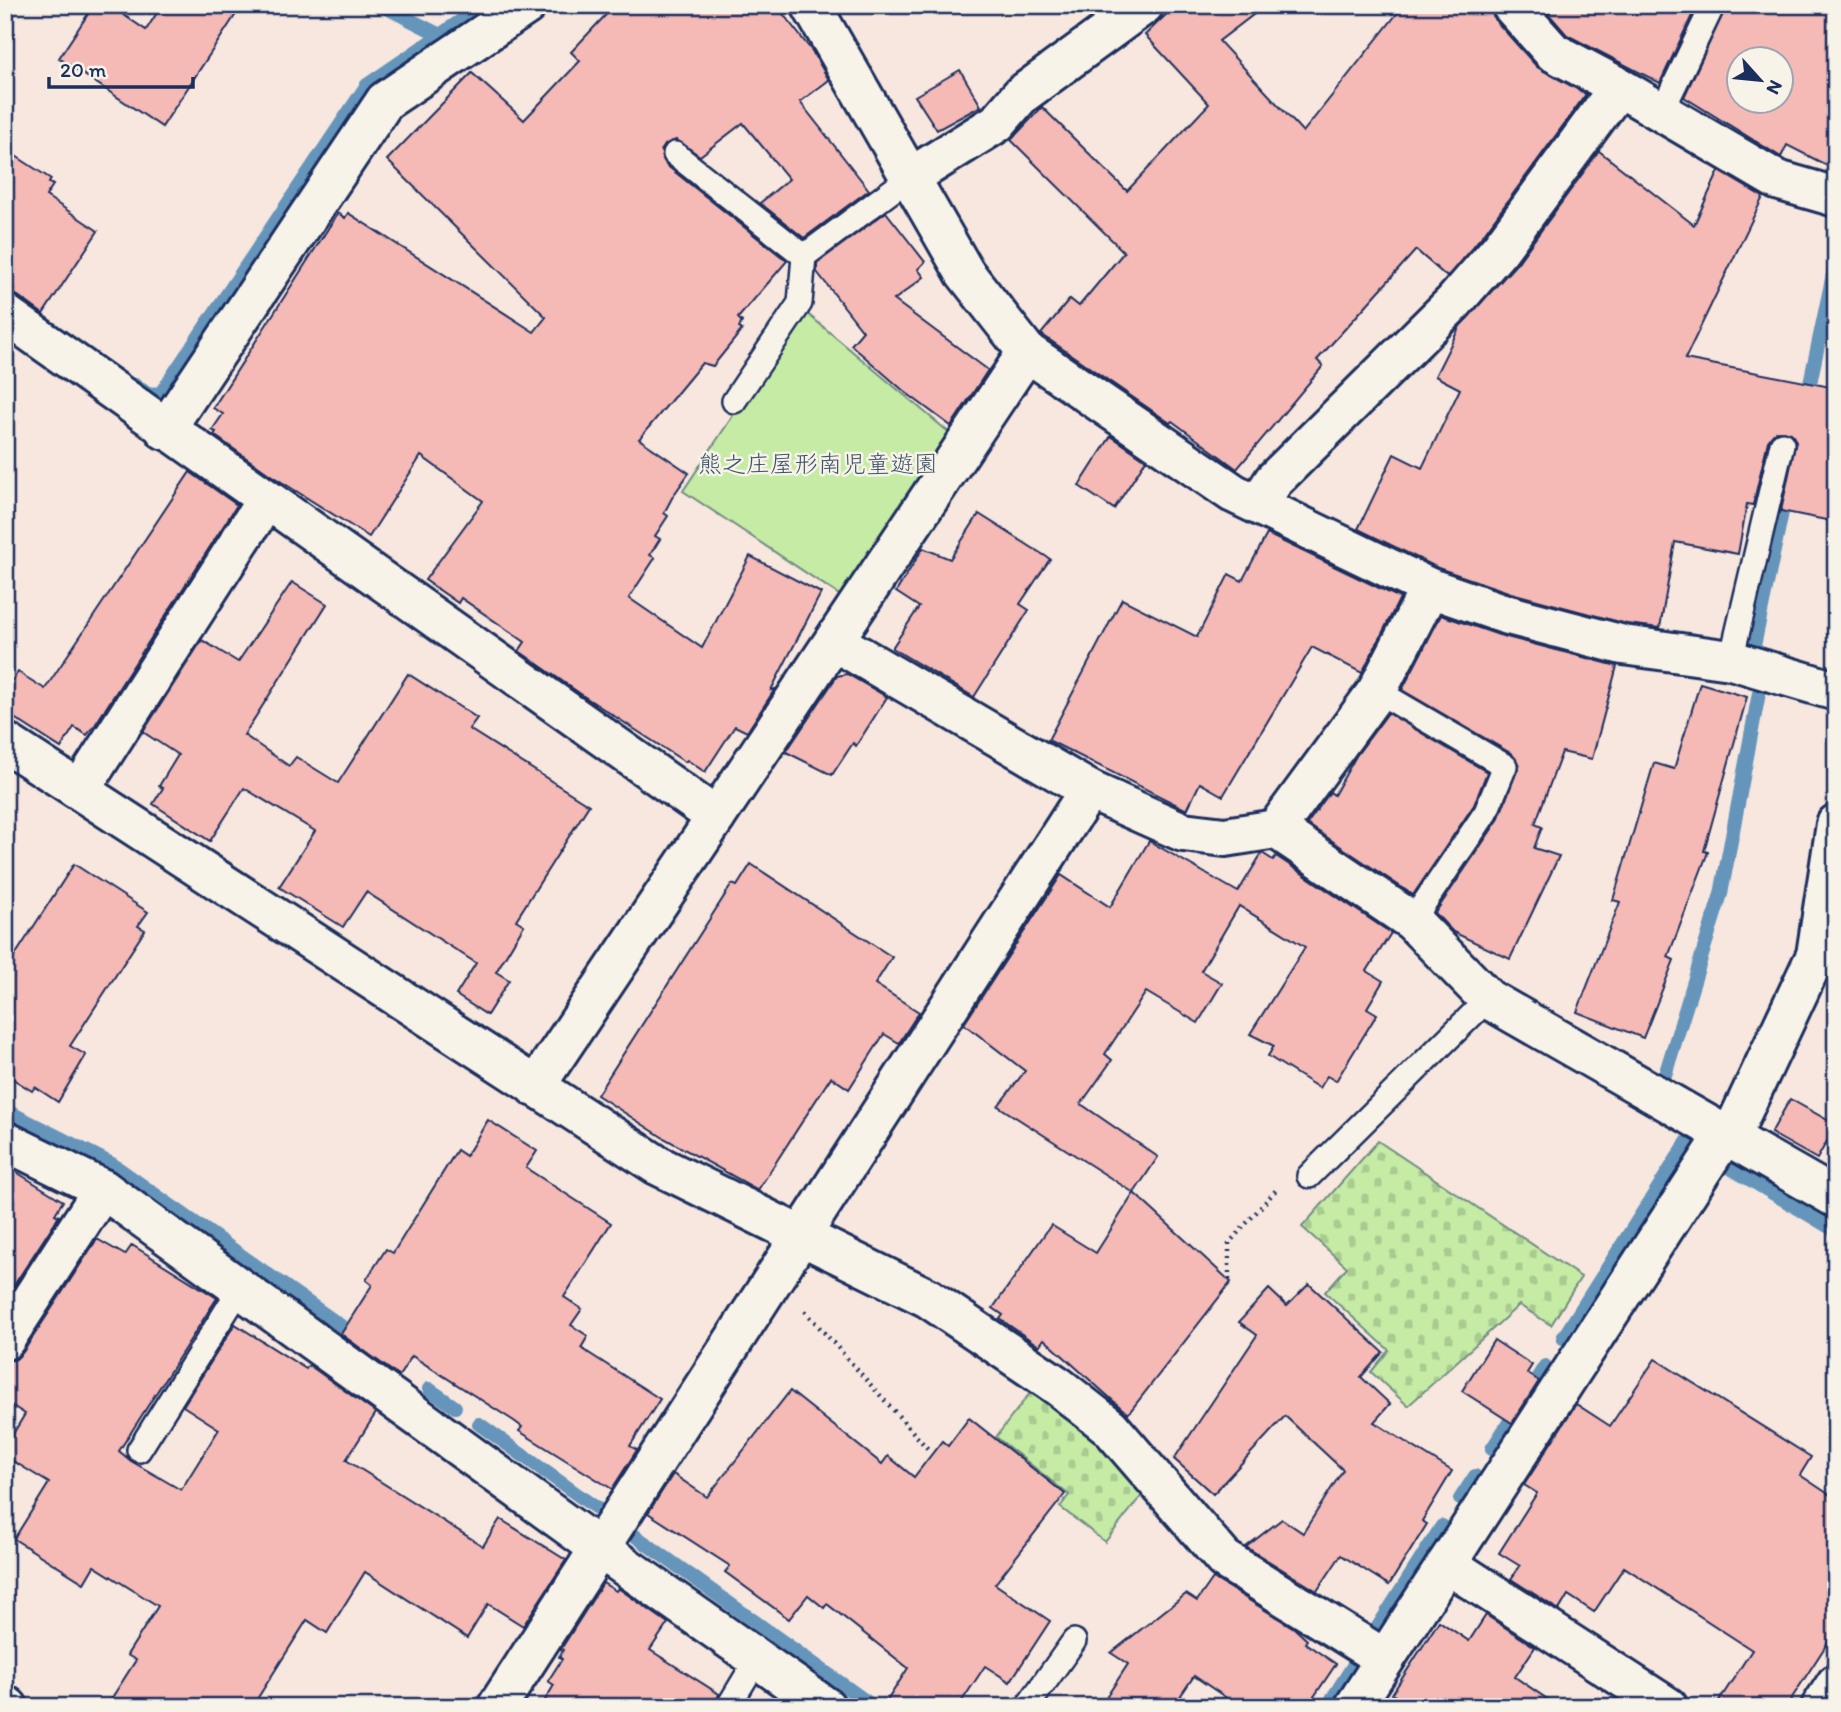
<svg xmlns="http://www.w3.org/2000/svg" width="1841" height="1712" font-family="Itim,'Klee One',sans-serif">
  <defs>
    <pattern id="cemetery-stones" width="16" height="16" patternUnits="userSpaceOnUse" patternTransform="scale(1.75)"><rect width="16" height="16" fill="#c5eba5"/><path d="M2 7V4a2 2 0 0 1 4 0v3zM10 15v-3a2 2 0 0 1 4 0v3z" fill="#a9ca90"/></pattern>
  </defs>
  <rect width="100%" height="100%" fill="#f7e7de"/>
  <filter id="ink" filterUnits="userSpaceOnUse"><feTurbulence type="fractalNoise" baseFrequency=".0143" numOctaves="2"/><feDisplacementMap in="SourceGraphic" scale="14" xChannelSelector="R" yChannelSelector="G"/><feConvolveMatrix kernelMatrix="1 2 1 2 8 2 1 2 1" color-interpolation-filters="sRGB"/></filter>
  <g filter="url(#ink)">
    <g fill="url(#cemetery-stones)" stroke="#708d82" stroke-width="2">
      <polygon points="1378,1141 1581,1277 1551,1325 1519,1305 1408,1406 1371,1372 1389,1350 1325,1292 1347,1267 1302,1227"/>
      <polygon points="1037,1384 1147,1489 1105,1542 1060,1507 1069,1495 996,1437"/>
    </g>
    <polygon fill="#c5eba5" stroke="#708d82" stroke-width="2" points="803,310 952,435 844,598 683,491"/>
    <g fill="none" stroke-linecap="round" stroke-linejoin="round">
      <g stroke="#6595bb" stroke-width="14">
        <polyline points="381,5 440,35"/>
        <polyline points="135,385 148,394 161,393 367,85 472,13"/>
        <polyline points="1806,402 1836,260"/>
        <polyline points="1754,646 1786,493"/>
        <polyline points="1665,1075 1721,894 1759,693"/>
        <polyline points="5,1110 112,1164 358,1338"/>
        <polyline points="1727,1166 1836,1231"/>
        <polyline points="1563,1338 1691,1136"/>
        <polyline points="429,1389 455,1407"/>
        <polyline points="479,1424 874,1707"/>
        <polyline points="1492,1449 1545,1366"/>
        <polyline points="1460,1499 1475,1476"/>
        <polyline points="1327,1707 1442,1526"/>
      </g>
    </g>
    <g fill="#f5b9b6" stroke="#1b2f5e" stroke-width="2" fill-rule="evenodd">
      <polygon points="94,5 109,5 146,30 162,5 242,5 162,127 59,58"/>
      <polygon points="615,5 776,5 812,51 829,80 800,102 869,190 804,238 760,203 789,179 743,123 700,156 676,140 665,145 661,151 666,165 787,261 738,318 742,322 739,328 742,330 713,366 702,363 639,439 689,473 673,496 664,513 668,516 655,536 660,539 650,555 655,558 629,598 702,648 750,556 821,593 771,690 775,689 747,732 735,726 705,772 687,760 685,762 585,697 519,651 525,642 461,598 458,603 425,580 483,501 421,456 369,537 269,474 214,435 216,432 212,430 223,414 213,408 338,213 345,218 348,213 534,332 546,317 387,160 472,73 524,120 580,61 571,52"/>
      <polygon points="1176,5 1266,5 1219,41 1303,132 1404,5 1490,5 1495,20 1537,67 1586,94 1483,235 1447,277 1416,250 1317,360 1323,366 1237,469 1172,421 1170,423 1041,334 1070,299 1079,306 1124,252 1011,140 1042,107 1127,191 1209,104 1145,35"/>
      <polygon points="1541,5 1697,5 1660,83 1567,35"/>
      <path d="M 1727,5 L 1836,5 L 1836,170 L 1787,145 L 1781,157 L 1684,97 ZM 1740,60 L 1782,60 L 1782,102 L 1740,102 Z"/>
      <polygon points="960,70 981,106 937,130 915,96"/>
      <polygon points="5,149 51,179 49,183 53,185 46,196 98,231 43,314 18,296 5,292"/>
      <polygon points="1599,151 1694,225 1719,171 1763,197 1685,359 1836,388 1836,522 1781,511 1796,441 1791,433 1777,431 1768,441 1753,505 1747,504 1738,554 1675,542 1660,628 1627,624 1511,593 1438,568 1358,529 1394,454 1422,468 1460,389 1435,376 1460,326 1518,262"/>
      <polygon points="886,212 925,262 918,269 924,277 894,300 988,370 951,426 905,392 851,345 863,331 817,272 817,263"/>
      <polygon points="1111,436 1146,460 1114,509 1079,486"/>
      <polygon points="190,472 237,505 95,725 87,735 74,727 61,748 5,712 5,691 18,672 45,689"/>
      <polygon points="979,514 1050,559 1020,604 1029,610 974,697 892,648 919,607 896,592 923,548 950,559"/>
      <polygon points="1267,534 1400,598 1362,673 1312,647 1223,796 1200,783 1187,810 1048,740 1122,599 1197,637 1229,574 1242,581"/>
      <polygon points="292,582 327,604 244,735 289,766 296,757 338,783 408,674 477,718 469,729 589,805 516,920 524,925 496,972 509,980 487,1015 456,995 476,963 366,892 343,927 279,887 315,831 244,788 210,841 153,804 163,788 159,786 178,755 143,732 202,640 238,662"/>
      <polygon points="1441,615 1499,635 1617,666 1592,759 1562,752 1535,824 1542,827 1534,848 1559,856 1510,959 1453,932 1435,913 1498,820 1519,765 1512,754 1402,690"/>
      <polygon points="847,674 887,697 856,746 853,743 832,775 786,752 837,676"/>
      <polygon points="1700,683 1747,697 1704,851 1708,852 1668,957 1674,960 1643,1038 1577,1012 1620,902 1613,900 1654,763 1674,769"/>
      <polygon points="1388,713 1487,772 1474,805 1413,895 1307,824 1330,792 1334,795 1356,756"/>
      <polygon points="1149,841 1238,892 1262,853 1273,860 1276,856 1391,933 1367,971 1383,981 1367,1008 1377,1014 1336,1081 1327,1076 1319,1088 1268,1056 1274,1046 1250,1034 1305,947 1239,906 1201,971 1222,983 1198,1023 1146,992 1105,1054 1112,1060 1081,1104 1158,1157 1134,1193 998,1106 1025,1071 964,1024 1061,875 1110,907"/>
      <polygon points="74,864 148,912 138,926 145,930 70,1046 86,1055 58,1102 35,1087 32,1091 5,1074 5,971"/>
      <polygon points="751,864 892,957 875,984 919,1012 899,1043 884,1034 849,1089 831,1077 758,1190 662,1137 597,1095 732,884 737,886"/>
      <polygon points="1790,1099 1836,1125 1817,1159 1771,1133"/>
      <polygon points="488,1120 537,1151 526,1168 611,1223 564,1297 582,1309 571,1325 588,1336 581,1348 660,1399 630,1446 637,1450 612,1489 519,1431 522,1427 514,1421 412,1356 399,1376 341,1334 372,1285 366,1280 386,1249 393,1253 457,1150 466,1156"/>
      <polygon points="5,1165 63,1201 55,1214 59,1216 5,1299"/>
      <polygon points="1134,1193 1231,1282 1128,1414 1044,1339 1039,1346 1000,1319 1003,1315 993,1308 1051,1225 1096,1253"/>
      <polygon points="97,1239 125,1255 132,1245 217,1298 119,1451 131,1461 181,1490 219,1429 183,1406 235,1324 306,1369 309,1365 376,1413 346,1460 483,1546 500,1519 566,1560 523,1626 488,1604 467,1638 365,1572 327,1633 307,1620 252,1707 106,1707 136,1660 127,1655 158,1606 94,1566 84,1583 14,1539 49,1483 5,1456 5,1447 25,1414 5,1401 5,1362 16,1359 23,1352"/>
      <polygon points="1309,1284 1383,1352 1361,1377 1390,1404 1374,1422 1452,1471 1422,1521 1427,1524 1389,1585 1341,1555 1317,1591 1246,1547 1282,1519 1303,1533 1343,1470 1285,1416 1213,1494 1174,1459 1257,1335 1239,1322 1269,1289 1287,1306"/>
      <polygon points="1494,1340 1532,1365 1527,1373 1539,1381 1512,1423 1462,1391"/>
      <polygon points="1655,1359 1811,1457 1800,1475 1836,1499 1836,1630 1786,1707 1715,1707 1752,1650 1624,1567 1594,1612 1568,1595 1559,1610 1511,1579 1520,1566 1499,1553 1537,1493 1524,1485 1576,1404 1610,1426"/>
      <polygon points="790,1391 882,1464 888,1456 914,1477 942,1441 948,1446 969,1418 1065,1494 995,1584 1050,1621 1010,1682 985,1666 958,1707 883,1707 908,1668 827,1604 824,1608 808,1595 789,1619 725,1572 730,1566 648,1513 673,1474 707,1497"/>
      <polygon points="1213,1578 1294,1628 1307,1640 1305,1643 1336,1664 1307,1707 1240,1707 1194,1676 1173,1707 1100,1707 1128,1664 1111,1653 1186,1594 1197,1601"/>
      <polygon points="603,1583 616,1591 618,1588 668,1623 650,1650 719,1694 714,1707 541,1707 554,1685 548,1681 562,1659 559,1657 563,1650 561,1649"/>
      <polygon points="1486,1615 1535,1647 1515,1677 1559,1707 1412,1707 1392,1694 1439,1621 1469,1641"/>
    </g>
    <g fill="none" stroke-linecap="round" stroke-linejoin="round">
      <g stroke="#1b2f5e" stroke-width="28">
        <g id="service">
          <polyline points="1662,111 1713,5"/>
          <polyline points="675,154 804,256 909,178"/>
          <polyline points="734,401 800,303 804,256"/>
          <polyline points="1731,660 1782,444"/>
          <polyline points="1377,691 1505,766 1486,812 1412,921"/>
          <polyline points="1309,1176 1488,999"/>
          <polyline points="139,1450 240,1289"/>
          <polyline points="728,1707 757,1659"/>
          <polyline points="1027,1707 1074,1641"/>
        </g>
      </g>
      <g stroke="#1b2f5e" stroke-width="44">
        <g id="minor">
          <polyline points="811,5 965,273 1027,352 1233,493 1430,588 1505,614 1623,645 1731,660 1836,691"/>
          <polyline points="1619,87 1777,180 1836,197"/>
          <polyline points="909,178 997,123 1021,95 1144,5"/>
          <polyline points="5,314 716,817 1027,352"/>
          <polyline points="165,430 385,101 527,5"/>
          <polyline points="1259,503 1274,480 1454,302 1500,249 1619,87 1553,52 1511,5"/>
          <polyline points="834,641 1089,790 1183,832 1225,837 1276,829 1412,921 1488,999 1836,1198"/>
          <polyline points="5,742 657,1165 928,1298 1058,1386 1110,1427 1224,1559 1385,1659"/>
          <polyline points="80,790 266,500"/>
          <polyline points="1276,829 1377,691 1430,588"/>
          <polyline points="535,1087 716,817"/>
          <polyline points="1731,1136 1816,955 1836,824"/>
          <polyline points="5,1141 103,1189 599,1548 826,1707"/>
          <polyline points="5,1340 103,1189"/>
          <polyline points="1447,1564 1668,1707"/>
          <polyline points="5,1705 8,1707"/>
          <polyline points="497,1707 1089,790"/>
          <polyline points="1354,1707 1726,1133"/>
          <polyline points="1821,1707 1836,1684"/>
        </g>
      </g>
      <g stroke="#1b2f5e" stroke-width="4.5" stroke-dasharray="2 5" stroke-linecap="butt">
        <polyline points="1229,1280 1229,1243 1276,1190"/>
        <polyline points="805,1311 928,1449"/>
      </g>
      <use href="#service" stroke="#f7f3e8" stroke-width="23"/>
      <use href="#minor" stroke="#f7f3e8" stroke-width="38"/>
    </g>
  </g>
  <g text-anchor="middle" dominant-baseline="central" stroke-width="5" stroke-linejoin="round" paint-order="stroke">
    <g font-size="24" fill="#3d556c" stroke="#f7f3e8">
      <text x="818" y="463">熊之庄屋形南児童遊園</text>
    </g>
  </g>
  <rect width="1841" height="1712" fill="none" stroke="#f7f3e8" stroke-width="28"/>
  <rect x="14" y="14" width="1813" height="1684" fill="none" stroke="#1b2f5e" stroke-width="2.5" filter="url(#ink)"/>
  <g transform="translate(1760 80) rotate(117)"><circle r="33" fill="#f7f3e8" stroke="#9fa5b1" stroke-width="2"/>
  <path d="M0-5L12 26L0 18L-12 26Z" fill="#1b2f5e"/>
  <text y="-10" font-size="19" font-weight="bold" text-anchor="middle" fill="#1b2f5e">N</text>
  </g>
  <path d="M49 77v10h144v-10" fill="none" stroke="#1b2f5e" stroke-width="3.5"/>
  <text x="60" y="77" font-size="21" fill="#1b2f5e" stroke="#f7f3e8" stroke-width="5" paint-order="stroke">20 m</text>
</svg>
